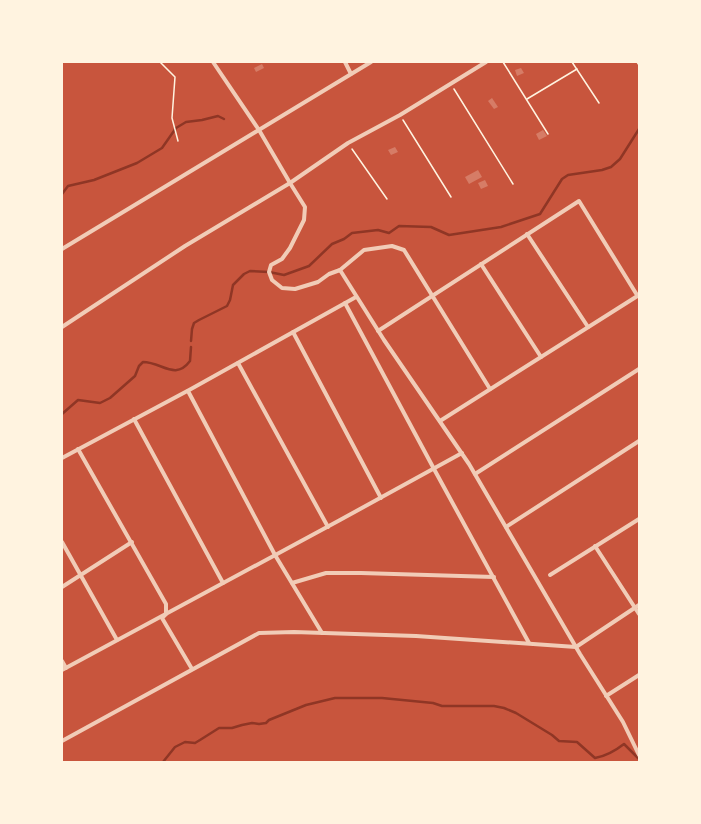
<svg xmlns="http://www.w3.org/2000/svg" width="701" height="824" font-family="Lora,serif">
  <rect width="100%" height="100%" fill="#c8553d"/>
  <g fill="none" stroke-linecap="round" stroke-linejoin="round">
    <g stroke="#8f3625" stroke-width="2.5">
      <polyline points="62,194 68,186 94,180 137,163 162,148 176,128 186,122 202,120 218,116 224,119"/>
      <polyline points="191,341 192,329 194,323 199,320 227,306 230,300 233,285 244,274 250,271 269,272 284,275 309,266 332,244 344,239 352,233 378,230 389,233 399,226 431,227 449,235 501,227 540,214 562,179 568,175 602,170 611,167 620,159 639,129"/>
      <path d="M 62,414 L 78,400 L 100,403 L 110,398 L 135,376 L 139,366 L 143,362 C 162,362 175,381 190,361 L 191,347"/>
      <path d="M 163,762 L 175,747 L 185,742 L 195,743 L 200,740 L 219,728 L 232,728 L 242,725 L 252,723 L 259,724 L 266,723 L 269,720 L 306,705 L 335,698 L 382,698 L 433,703 L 442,706 L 494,706 L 504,708 L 516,713 L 552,735 L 559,741 L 577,742 L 595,758 C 607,756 615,751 624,744 L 639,759"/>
    </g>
  </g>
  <g fill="#d67c66">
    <polygon points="262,64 264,68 256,72 254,68"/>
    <polygon points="521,68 524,73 517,76 515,70"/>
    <polygon points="492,98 498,107 494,109 488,101"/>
    <polygon points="543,130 547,136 539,140 536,134"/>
    <polygon points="395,147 398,152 391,155 388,150"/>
    <polygon points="478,170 482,177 469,184 465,177"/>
    <polygon points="485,180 488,186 481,189 478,183"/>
  </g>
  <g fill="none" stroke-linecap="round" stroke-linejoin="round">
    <g stroke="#fff3e0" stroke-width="1.5">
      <polyline points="160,62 175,77 172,118 178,141"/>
      <polyline points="503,62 548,134"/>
      <polyline points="572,62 599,103"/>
      <polyline points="637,62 639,65"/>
      <polyline points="454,89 513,184"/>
      <polyline points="527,99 577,69"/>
      <polyline points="403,120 451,197"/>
      <polyline points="352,149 387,199"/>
    </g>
    <g stroke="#f1ccb7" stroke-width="4">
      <polyline points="213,62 259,130 290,183 305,207 304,220 290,248 282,259 271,265 269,272 272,280 282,288 295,289 318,282 329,274 340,270 384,340 469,464 580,654 623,722 639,755"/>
      <polyline points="345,62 351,74"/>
      <polyline points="527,234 588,327"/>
      <polyline points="62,249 371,62"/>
      <polyline points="481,264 541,357"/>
      <polyline points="340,270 364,250 392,246 404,250 490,389"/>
      <polyline points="345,303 434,469 529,643"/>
      <polyline points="62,327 185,246 290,183 348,143 400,115 486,62"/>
      <polyline points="378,331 579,201 637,295"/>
      <polyline points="293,332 381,498"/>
      <polyline points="238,363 328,527"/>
      <polyline points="188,391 275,555 322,633"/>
      <polyline points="134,419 223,583"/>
      <polyline points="440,421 639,295"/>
      <polyline points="78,449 166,604 166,614 162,618 192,669"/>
      <polyline points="62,458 191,389 356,297"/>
      <polyline points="475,474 639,369"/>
      <polyline points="506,527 639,441"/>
      <polyline points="62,542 117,640"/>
      <polyline points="595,546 639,614"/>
      <polyline points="550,575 639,519"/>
      <polyline points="292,583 326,573 361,573 494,577"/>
      <polyline points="62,587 132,542"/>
      <polyline points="62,661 66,668"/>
      <polyline points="62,670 340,520 462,453"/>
      <polyline points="606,696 639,675"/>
      <polyline points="62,741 259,633 294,632 416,636 576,647 639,605"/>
    </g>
  </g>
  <rect width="701" height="824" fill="none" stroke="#fff3e0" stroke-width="126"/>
</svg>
